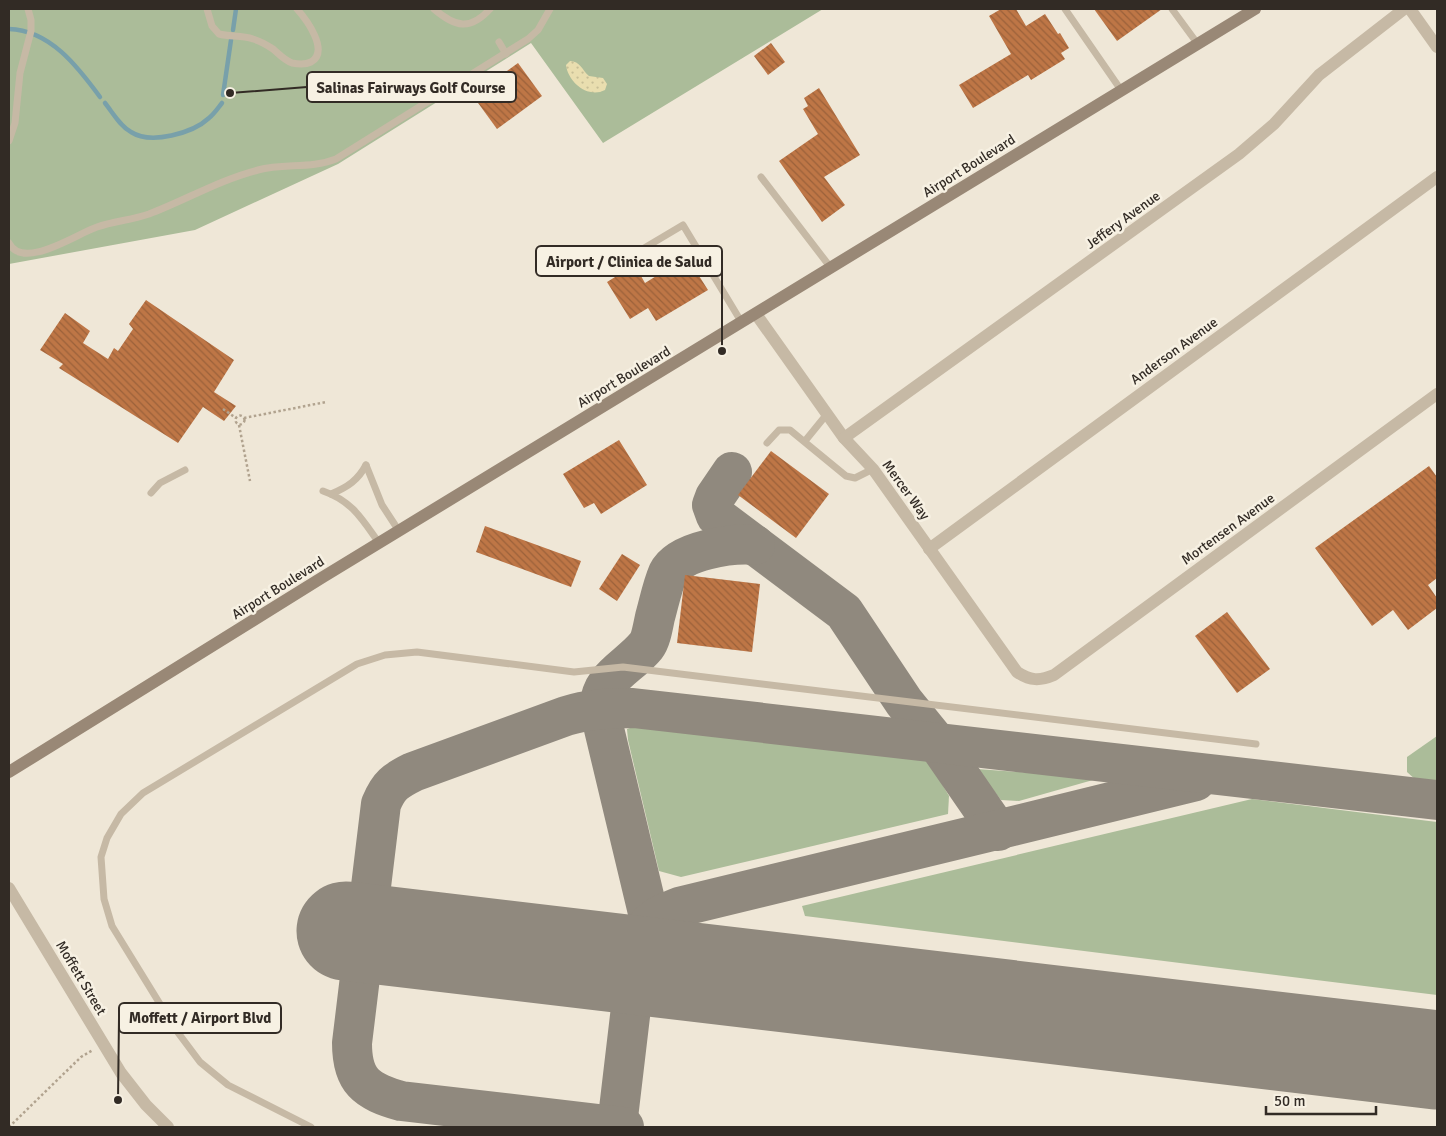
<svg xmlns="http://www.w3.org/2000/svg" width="1446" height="1136" font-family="Signika,sans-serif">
  <defs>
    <pattern id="sand-dots" width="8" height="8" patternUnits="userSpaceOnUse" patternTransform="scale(1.25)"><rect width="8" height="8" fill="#e9deaf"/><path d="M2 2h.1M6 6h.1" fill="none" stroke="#c8bf96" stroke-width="1.8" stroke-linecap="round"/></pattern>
    <pattern id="building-back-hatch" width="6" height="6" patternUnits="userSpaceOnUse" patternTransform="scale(1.25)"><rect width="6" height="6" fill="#be7646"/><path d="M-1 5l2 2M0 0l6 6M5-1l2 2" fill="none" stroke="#9b613a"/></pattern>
  </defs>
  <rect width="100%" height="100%" fill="#efe7d7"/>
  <g fill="#abbc99">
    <polygon points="9,9 823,9 603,143 531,43 338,164 195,230 9,264"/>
    <polygon points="642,724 928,760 949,796 948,814 681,877 659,871 628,740 627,729"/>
    <polygon points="1437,736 1437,783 1417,781 1407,772 1407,757"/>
    <polygon points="977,769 1100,778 1019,801 1001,800"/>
    <polygon points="1252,799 1437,822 1437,995 805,916 802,906"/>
  </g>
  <path fill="url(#sand-dots)" d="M 570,61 C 580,61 582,70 589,76 L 603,78 L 607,84 L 605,90 C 588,99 568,82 566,65 Z"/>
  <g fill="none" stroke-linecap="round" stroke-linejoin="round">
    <g stroke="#78a0aa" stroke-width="4.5">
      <path d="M 9,29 C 50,30 78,67 100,97"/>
      <polyline points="233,30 236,9"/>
      <polyline points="223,95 231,40"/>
      <path d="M 105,103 C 113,113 120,126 131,132 C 151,145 193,133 209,118 C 214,114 218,108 222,103"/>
    </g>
    <g stroke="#90897e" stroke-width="40">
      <polyline points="732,472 715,497 712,505 716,516 844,612 904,702 938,744 998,831"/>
      <path d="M 650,921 L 599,708 C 601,676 628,668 646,646 C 651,640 653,626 655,617 C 659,603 662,587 668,573 C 679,550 733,543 755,545"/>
      <path d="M 617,1126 L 639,940 C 648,919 659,915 679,907 C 851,865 1024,824 1196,781"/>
      <path d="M 624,1127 L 401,1101 C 366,1091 352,1081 352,1043 L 381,804 C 389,785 395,781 413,772 L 566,716 C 588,709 609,708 633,708 L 1437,800"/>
    </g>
    <polyline stroke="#90897e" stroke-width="99" points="346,931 1437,1060"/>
  </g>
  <g fill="url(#building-back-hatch)">
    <polygon points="1001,9 1016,9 1026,26 1045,14 1058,34 1060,33 1069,48 1061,53 1065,59 1031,80 1028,75 973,108 959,85 1011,54 989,16"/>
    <polygon points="1094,9 1162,9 1117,41"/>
    <polygon points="771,43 785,62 768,75 754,56"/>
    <polygon points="518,63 542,96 497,129 473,96"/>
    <polygon points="819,88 860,155 824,177 845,205 822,222 779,161 818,134 803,109 808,106 804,98"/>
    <polygon points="687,257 708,290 656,321 648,308 630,319 607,282 628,269 630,273 637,269 645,283"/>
    <polygon points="146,300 234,360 214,392 236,406 224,421 203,407 178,443 59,368 63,364 40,350 65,313 90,331 83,343 108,359 114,348 118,351 133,329 129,324"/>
    <polygon points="619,440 647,485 601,514 594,503 584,508 563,474"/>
    <polygon points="771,451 829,494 796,538 738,495"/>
    <polygon points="1429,466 1437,477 1437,578 1428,585 1437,598 1437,608 1408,630 1393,610 1372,626 1315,548"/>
    <polygon points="485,526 581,561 571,587 476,552"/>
    <polygon points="622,554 640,565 617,601 599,589"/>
    <polygon points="685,575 760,584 752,652 677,643"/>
    <polygon points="1227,612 1270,669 1237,693 1195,636"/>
  </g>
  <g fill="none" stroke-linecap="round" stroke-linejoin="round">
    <g stroke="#b1a38f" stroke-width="2.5" stroke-dasharray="2.5 2.5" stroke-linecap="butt">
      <polyline points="223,409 236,418"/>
      <circle cx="240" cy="420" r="4.5"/>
      <polyline points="244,418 326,402"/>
      <polyline points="239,425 250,481"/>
      <polyline points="9,1127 81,1057 93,1050"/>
    </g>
    <g stroke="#c6b9a5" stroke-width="7">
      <path d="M 207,9 L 212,26 L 219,34 C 230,37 241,35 253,39 C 260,41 267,45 273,49 C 279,54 284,60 292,63 C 297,64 305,65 311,62 C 330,51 306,19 297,9"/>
      <path d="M 434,9 C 455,27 470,31 490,9"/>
      <polyline points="1065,9 1121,90"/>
      <polyline points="1172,9 1197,43"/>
      <polyline points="499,42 506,54"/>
      <polyline points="9,141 15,123 20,73 31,31 31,20 28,9"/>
      <polyline points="761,177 831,268"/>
      <path d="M 9,243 C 23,271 76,234 97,227 C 114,221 132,220 149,214 C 186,200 219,180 258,170 C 284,163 311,169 336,159 L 528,39 L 538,30 L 550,9"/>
      <polyline points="604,272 683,225 742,323"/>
      <polyline points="805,441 827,414"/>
      <polyline points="767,443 779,430 790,430 846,476 855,478 873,469"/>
      <polyline points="366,465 382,505 399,531"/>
      <path d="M 323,491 C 352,501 362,519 379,543"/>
      <polyline points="151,493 160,483 185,470"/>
      <path d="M 331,494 C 348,487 358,480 366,465"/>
      <polyline points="311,1127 228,1085 200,1062 176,1030 112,926 104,899 101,857 107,838 121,814 143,793 357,664 385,655 417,652 574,672 623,667 1256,744"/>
    </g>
    <g stroke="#c6b9a5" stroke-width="12">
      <polyline points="1410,9 1437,47"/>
      <path d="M 756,314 L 844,438 L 873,469 L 1017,672 C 1030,681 1040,681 1054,675 L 1437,394"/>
      <polyline points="844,438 1239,154 1274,124 1319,75 1404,9"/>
      <polyline points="929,549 1437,177"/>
      <polyline points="9,888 121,1073 146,1105 168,1127"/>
    </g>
    <polyline stroke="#998876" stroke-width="12" points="9,772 323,577 1255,9"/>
  </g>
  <g text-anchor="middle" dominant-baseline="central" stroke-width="5" stroke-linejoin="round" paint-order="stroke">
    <g font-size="14" fill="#322b25" stroke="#f7f1e3">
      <text transform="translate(969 166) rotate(-32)">Airport Boulevard</text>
      <text transform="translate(1123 220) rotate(-36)">Jeffery Avenue</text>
      <text transform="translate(1174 351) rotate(-36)">Anderson Avenue</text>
      <text transform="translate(624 377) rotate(-31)">Airport Boulevard</text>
      <text transform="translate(906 490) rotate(54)">Mercer Way</text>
      <text transform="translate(1228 529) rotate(-36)">Mortensen Avenue</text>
      <text transform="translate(278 588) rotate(-32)">Airport Boulevard</text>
      <text transform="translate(81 978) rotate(59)">Moffett Street</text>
    </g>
  </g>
  <path fill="none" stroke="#322b25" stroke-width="2" d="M230 93L307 87M722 351L722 261M118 1100L119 1018"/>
  <g fill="#322b25" stroke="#f7f1e3" stroke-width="2">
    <circle cx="230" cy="93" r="5"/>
    <circle cx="722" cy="351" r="5"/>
    <circle cx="118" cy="1100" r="5"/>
  </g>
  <g fill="#f7f1e3" stroke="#322b25" stroke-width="2">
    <rect x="307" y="72" width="209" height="30" rx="5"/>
    <rect x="536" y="246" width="186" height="30" rx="5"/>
    <rect x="119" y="1003" width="162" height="30" rx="5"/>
  </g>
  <g font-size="15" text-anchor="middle" font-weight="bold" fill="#322b25">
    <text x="411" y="93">Salinas Fairways Golf Course</text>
    <text x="629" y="267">Airport / Clinica de Salud</text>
    <text x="200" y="1023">Moffett / Airport Blvd</text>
  </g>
  <rect width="1446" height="1136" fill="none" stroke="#322b25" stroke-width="20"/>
  <path d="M1266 1106v8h110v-8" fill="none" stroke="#322b25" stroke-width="2.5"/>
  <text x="1274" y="1106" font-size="15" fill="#322b25" stroke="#f7f1e3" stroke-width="4" paint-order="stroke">50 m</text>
</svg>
